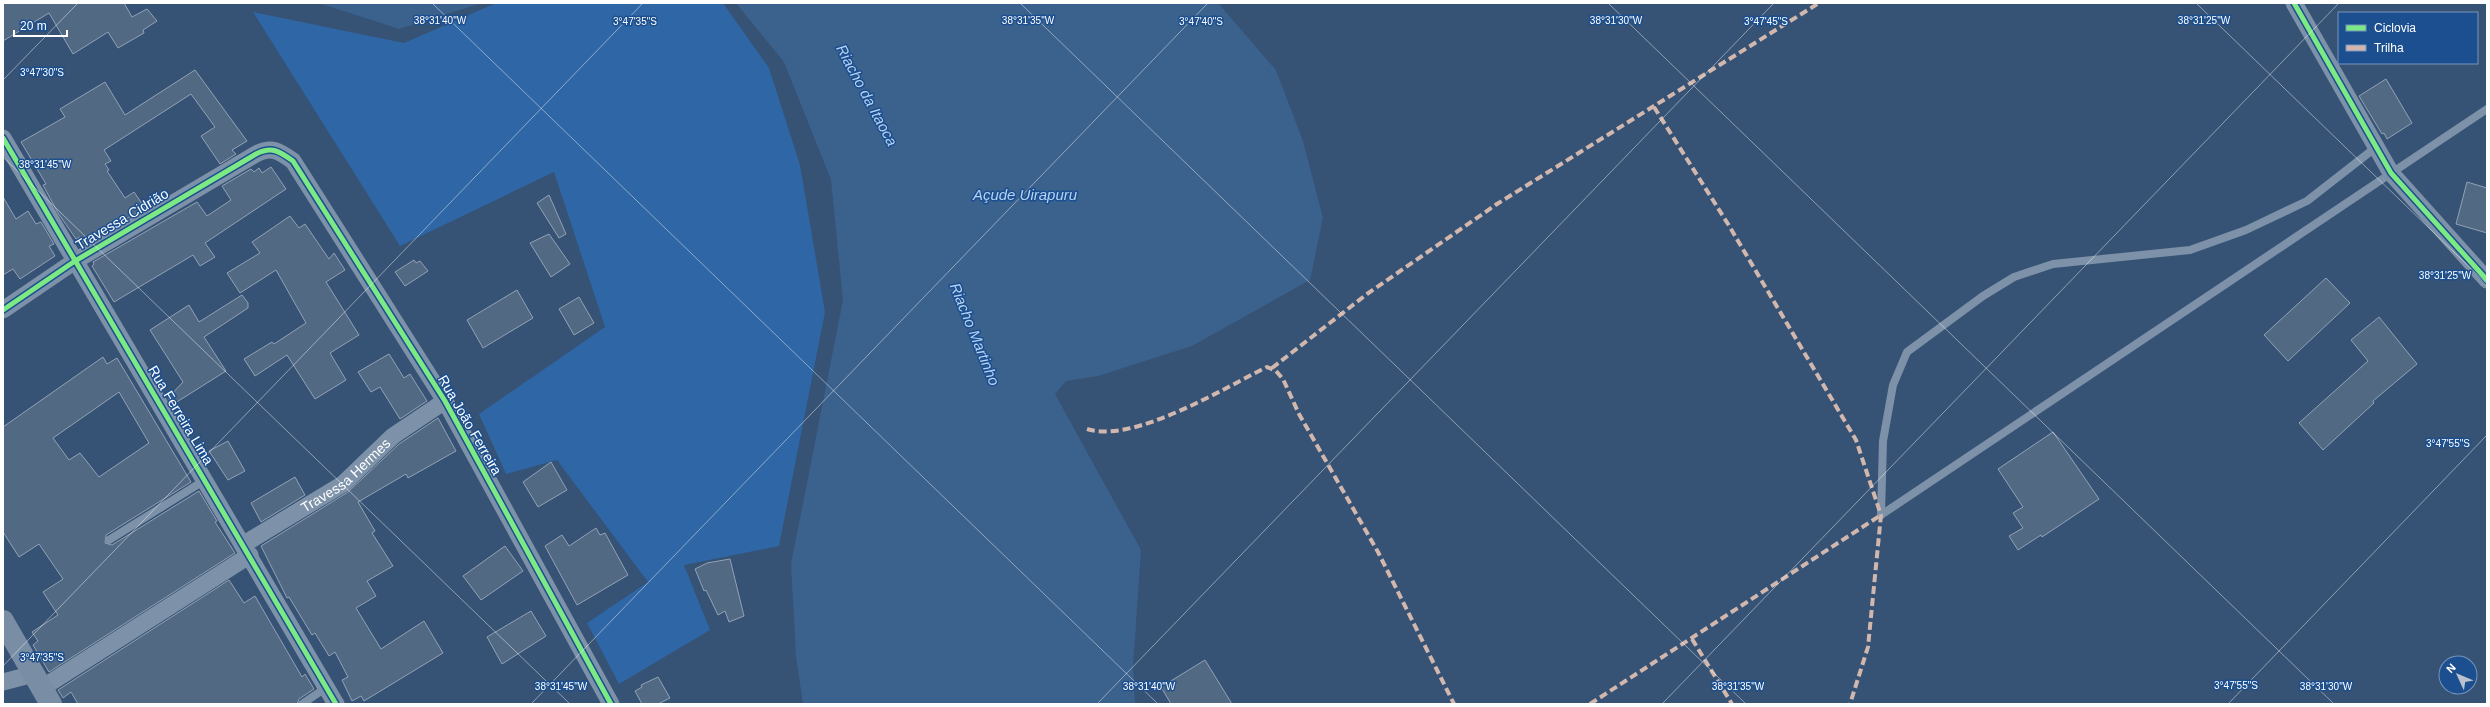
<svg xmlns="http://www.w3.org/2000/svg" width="2490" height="707" font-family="Helvetica,sans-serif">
  <rect width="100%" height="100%" fill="#365274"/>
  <polygon fill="#2f66a5" points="496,3 723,3 769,68 800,165 825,312 779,546 684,565 710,630 619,684 587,623 648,582 557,460 506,474 479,414 605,327 554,172 400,246 253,12 404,43"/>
  <g fill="#3b618d">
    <polygon points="319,3 482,3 399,29"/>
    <polygon points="736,3 1218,3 1276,70 1303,141 1323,218 1310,280 1192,346 1098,376 1066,381 1055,394 1141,550 1133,667 1135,704 803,704 796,657 791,564 843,300 831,180 784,62"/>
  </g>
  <g fill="#526984" stroke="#92a2b6" fill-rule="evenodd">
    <polygon points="3,3 124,3 132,17 147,9 157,21 143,30 144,33 118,48 108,32 73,54 49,13 3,41"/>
    <polygon points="195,70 247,141 232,150 236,154 220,164 201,136 215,127 191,94 104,150 111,161 105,164 109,170 107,171 125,198 134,192 145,208 84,244 80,237 76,239 58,213 43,185 46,184 21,142 65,117 60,109 105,82 125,115"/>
    <polygon points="2386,79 2412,123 2387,139 2384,133 2382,134 2359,96"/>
    <polygon points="271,167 286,189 205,243 215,257 200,266 193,255 114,302 92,266 94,264 93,262 197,202 207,216 231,200 222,186 251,169 254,172 259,168 262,173"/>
    <polygon points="2467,182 2487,188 2487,233 2456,224"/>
    <polygon points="549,195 566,234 559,238 537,203"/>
    <polygon points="3,197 16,219 28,211 36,224 41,222 54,244 49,246 55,256 20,279 13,269 3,275"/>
    <polygon points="290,216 299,228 305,224 329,259 334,253 345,270 326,282 359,335 330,353 346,380 315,399 287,355 255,376 244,359 272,342 274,344 306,323 276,270 240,293 227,273 260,253 252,242"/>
    <polygon points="549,234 570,264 551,277 530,243"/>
    <polygon points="414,260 416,263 420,261 428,271 405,286 395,272"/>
    <polygon points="2326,278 2350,303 2288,361 2264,335"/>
    <polygon points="517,290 533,318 483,348 467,320"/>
    <polygon points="242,295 248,303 248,308 204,337 226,371 172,405 168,398 183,382 150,330 189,305 199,322"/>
    <polygon points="579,297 594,323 574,335 559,309"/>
    <polygon points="2379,317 2417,364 2373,401 2374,403 2323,450 2299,423 2368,361 2351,340"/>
    <polygon points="389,354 404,378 410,374 427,401 400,419 380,387 371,392 358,372"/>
    <path d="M 103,357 L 107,364 L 117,358 L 191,482 L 106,535 L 105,543 L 112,545 L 199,491 L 217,521 L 215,522 L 235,553 L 49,672 L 33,645 L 38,641 L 32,632 L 58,615 L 43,592 L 63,579 L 39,544 L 19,557 L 3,532 L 3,427 ZM 119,392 L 149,443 L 99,477 L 80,453 L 69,460 L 53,438 Z"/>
    <polygon points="438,418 456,451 408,478 406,474 358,502 375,531 372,533 393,566 367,581 376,596 356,608 381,649 424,621 443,653 364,701 361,696 352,701 342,680 348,677 335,652 329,656 315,633 312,635 289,597 287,598 261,546 348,492 399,444"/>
    <polygon points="2053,432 2099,499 2042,537 2041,535 2018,550 2009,536 2023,528 2013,513 2023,507 1998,469"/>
    <polygon points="228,441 245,471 228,480 209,451"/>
    <polygon points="551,462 567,490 538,507 523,482"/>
    <polygon points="295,477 305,495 261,522 251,503"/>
    <polygon points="596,528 600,535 605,533 628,575 577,605 545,546 562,535 569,546"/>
    <polygon points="505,546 523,571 481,600 463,576"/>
    <polygon points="730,559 744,616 729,622 725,611 718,615 706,590 704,591 695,569 707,563"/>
    <polygon points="229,580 244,603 255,596 302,677 305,674 314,689 299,699 297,704 78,704 71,692 63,698 58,690"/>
    <polygon points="531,611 546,636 502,664 487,637"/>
    <polygon points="1205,660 1232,704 1171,704 1161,687"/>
    <polygon points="658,677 670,698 658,704 642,704 635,691 642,687 641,685"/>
  </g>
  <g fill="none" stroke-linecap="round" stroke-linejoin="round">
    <g stroke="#7d92a8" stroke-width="8">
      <polyline points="1881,515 2487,109"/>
      <polyline points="1881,515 1883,441 1893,385 1907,352 1983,296 2014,277 2053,264 2190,250 2246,230 2307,201 2375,148"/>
      <polyline points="109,540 205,480"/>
      <polyline points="302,704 327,687"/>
    </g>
    <g stroke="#7d92a8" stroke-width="17">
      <polyline points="2294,3 2391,173 2487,280"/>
      <polyline points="3,138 336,704"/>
      <path d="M 3,310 L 75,261 L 256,154 C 272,146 279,151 293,161 L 445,401 L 611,704"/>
      <path id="s1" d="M 244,544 L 343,484 L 393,436 L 445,401"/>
      <polyline points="3,682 34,674"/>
      <polyline points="42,688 250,555"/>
    </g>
    <polyline stroke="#798da4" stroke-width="22" points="3,621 51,704"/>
    <g stroke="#d1b7ad" stroke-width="4" stroke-dasharray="8 4" stroke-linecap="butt">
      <polyline points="1654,107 1728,224 1856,440 1881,515 1868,647 1850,704"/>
      <polyline points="1272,368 1367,294 1497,204 1819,3"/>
      <path d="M 1087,429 C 1133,444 1224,388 1267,367 L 1276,371 L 1283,379 L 1299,414 L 1378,552 L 1454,704"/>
      <polyline points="1692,639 1732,704"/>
      <polyline points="1590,704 1881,515"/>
    </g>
    <g stroke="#1b4f8f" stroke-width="8">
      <g id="cycleway">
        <polyline points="2294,3 2391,173 2487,280"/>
        <polyline points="3,138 336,704"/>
        <path d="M 3,310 L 75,261 L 256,154 C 272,146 279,151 293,161 L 445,401 L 611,704"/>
      </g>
    </g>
    <use href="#cycleway" stroke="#7ce984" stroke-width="5"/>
  </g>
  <path fill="none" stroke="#fff" stroke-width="1" stroke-opacity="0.45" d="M 432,3 L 1158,704M 1020,3 L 1746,704M 1608,3 L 2334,704M 2196,3 L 2487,284M 3,80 L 78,3M 3,157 L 570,704M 3,666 L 643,3M 531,704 L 1208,3M 1097,704 L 1774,3M 1662,704 L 2339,3M 2228,704 L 2487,435"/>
  <g text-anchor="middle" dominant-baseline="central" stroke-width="3" stroke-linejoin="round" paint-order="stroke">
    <g font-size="14" fill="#fff" stroke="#1b4f8f">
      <text transform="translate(122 219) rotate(-31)">Travessa Cidrião</text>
      <text transform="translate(181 415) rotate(59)">Rua Ferreira Lima</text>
      <text transform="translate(470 425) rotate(60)">Rua João Ferreira</text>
      <text stroke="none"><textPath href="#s1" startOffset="123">Travessa Hermes</textPath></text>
    </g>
    <g font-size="15" font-style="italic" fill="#b5d3f5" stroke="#1b4f8f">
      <text transform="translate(867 95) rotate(62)">Riacho da Itaoca</text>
      <text x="1025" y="194">Açude Uirapuru</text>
      <text transform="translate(975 334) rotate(68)">Riacho Martinho</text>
    </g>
  </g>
  <g font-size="10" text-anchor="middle" fill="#fff" stroke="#1b4f8f" stroke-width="3" stroke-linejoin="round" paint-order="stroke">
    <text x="440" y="24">38°31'40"W</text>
    <text x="1028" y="24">38°31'35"W</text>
    <text x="1616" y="24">38°31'30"W</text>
    <text x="2204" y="24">38°31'25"W</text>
    <text x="635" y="25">3°47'35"S</text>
    <text x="1201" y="25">3°47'40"S</text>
    <text x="1766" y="25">3°47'45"S</text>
    <text x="42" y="76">3°47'30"S</text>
    <text x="45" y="168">38°31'45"W</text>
    <text x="2445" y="279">38°31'25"W</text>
    <text x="2448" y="447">3°47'55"S</text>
    <text x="42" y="661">3°47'35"S</text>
    <text x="2236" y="689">3°47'55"S</text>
    <text x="561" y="690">38°31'45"W</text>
    <text x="1149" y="690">38°31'40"W</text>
    <text x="1738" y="690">38°31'35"W</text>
    <text x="2326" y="690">38°31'30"W</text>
  </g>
  <rect width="2490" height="707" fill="none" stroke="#ffffff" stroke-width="8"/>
  <rect x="2338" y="12" width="140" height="52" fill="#1b4f8f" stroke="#7695bc"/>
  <rect x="2346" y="25" width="20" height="6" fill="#7ce984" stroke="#7695bc"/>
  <text x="2374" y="32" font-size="12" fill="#ffffff">Ciclovia</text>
  <rect x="2346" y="45" width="20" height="6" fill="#d1b7ad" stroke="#7695bc"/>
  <text x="2374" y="52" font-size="12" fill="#ffffff">Trilha</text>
  <g transform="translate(2458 675) rotate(314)"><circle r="19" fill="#1b4f8f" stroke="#7695bc"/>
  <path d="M0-3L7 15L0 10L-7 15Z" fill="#b9c2ce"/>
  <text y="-6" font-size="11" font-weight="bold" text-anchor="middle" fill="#ffffff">N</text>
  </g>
  <path d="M14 30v6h53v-6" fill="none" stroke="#ffffff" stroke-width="2"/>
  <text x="20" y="30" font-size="12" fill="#ffffff" stroke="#1b4f8f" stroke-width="3" paint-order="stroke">20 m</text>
</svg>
